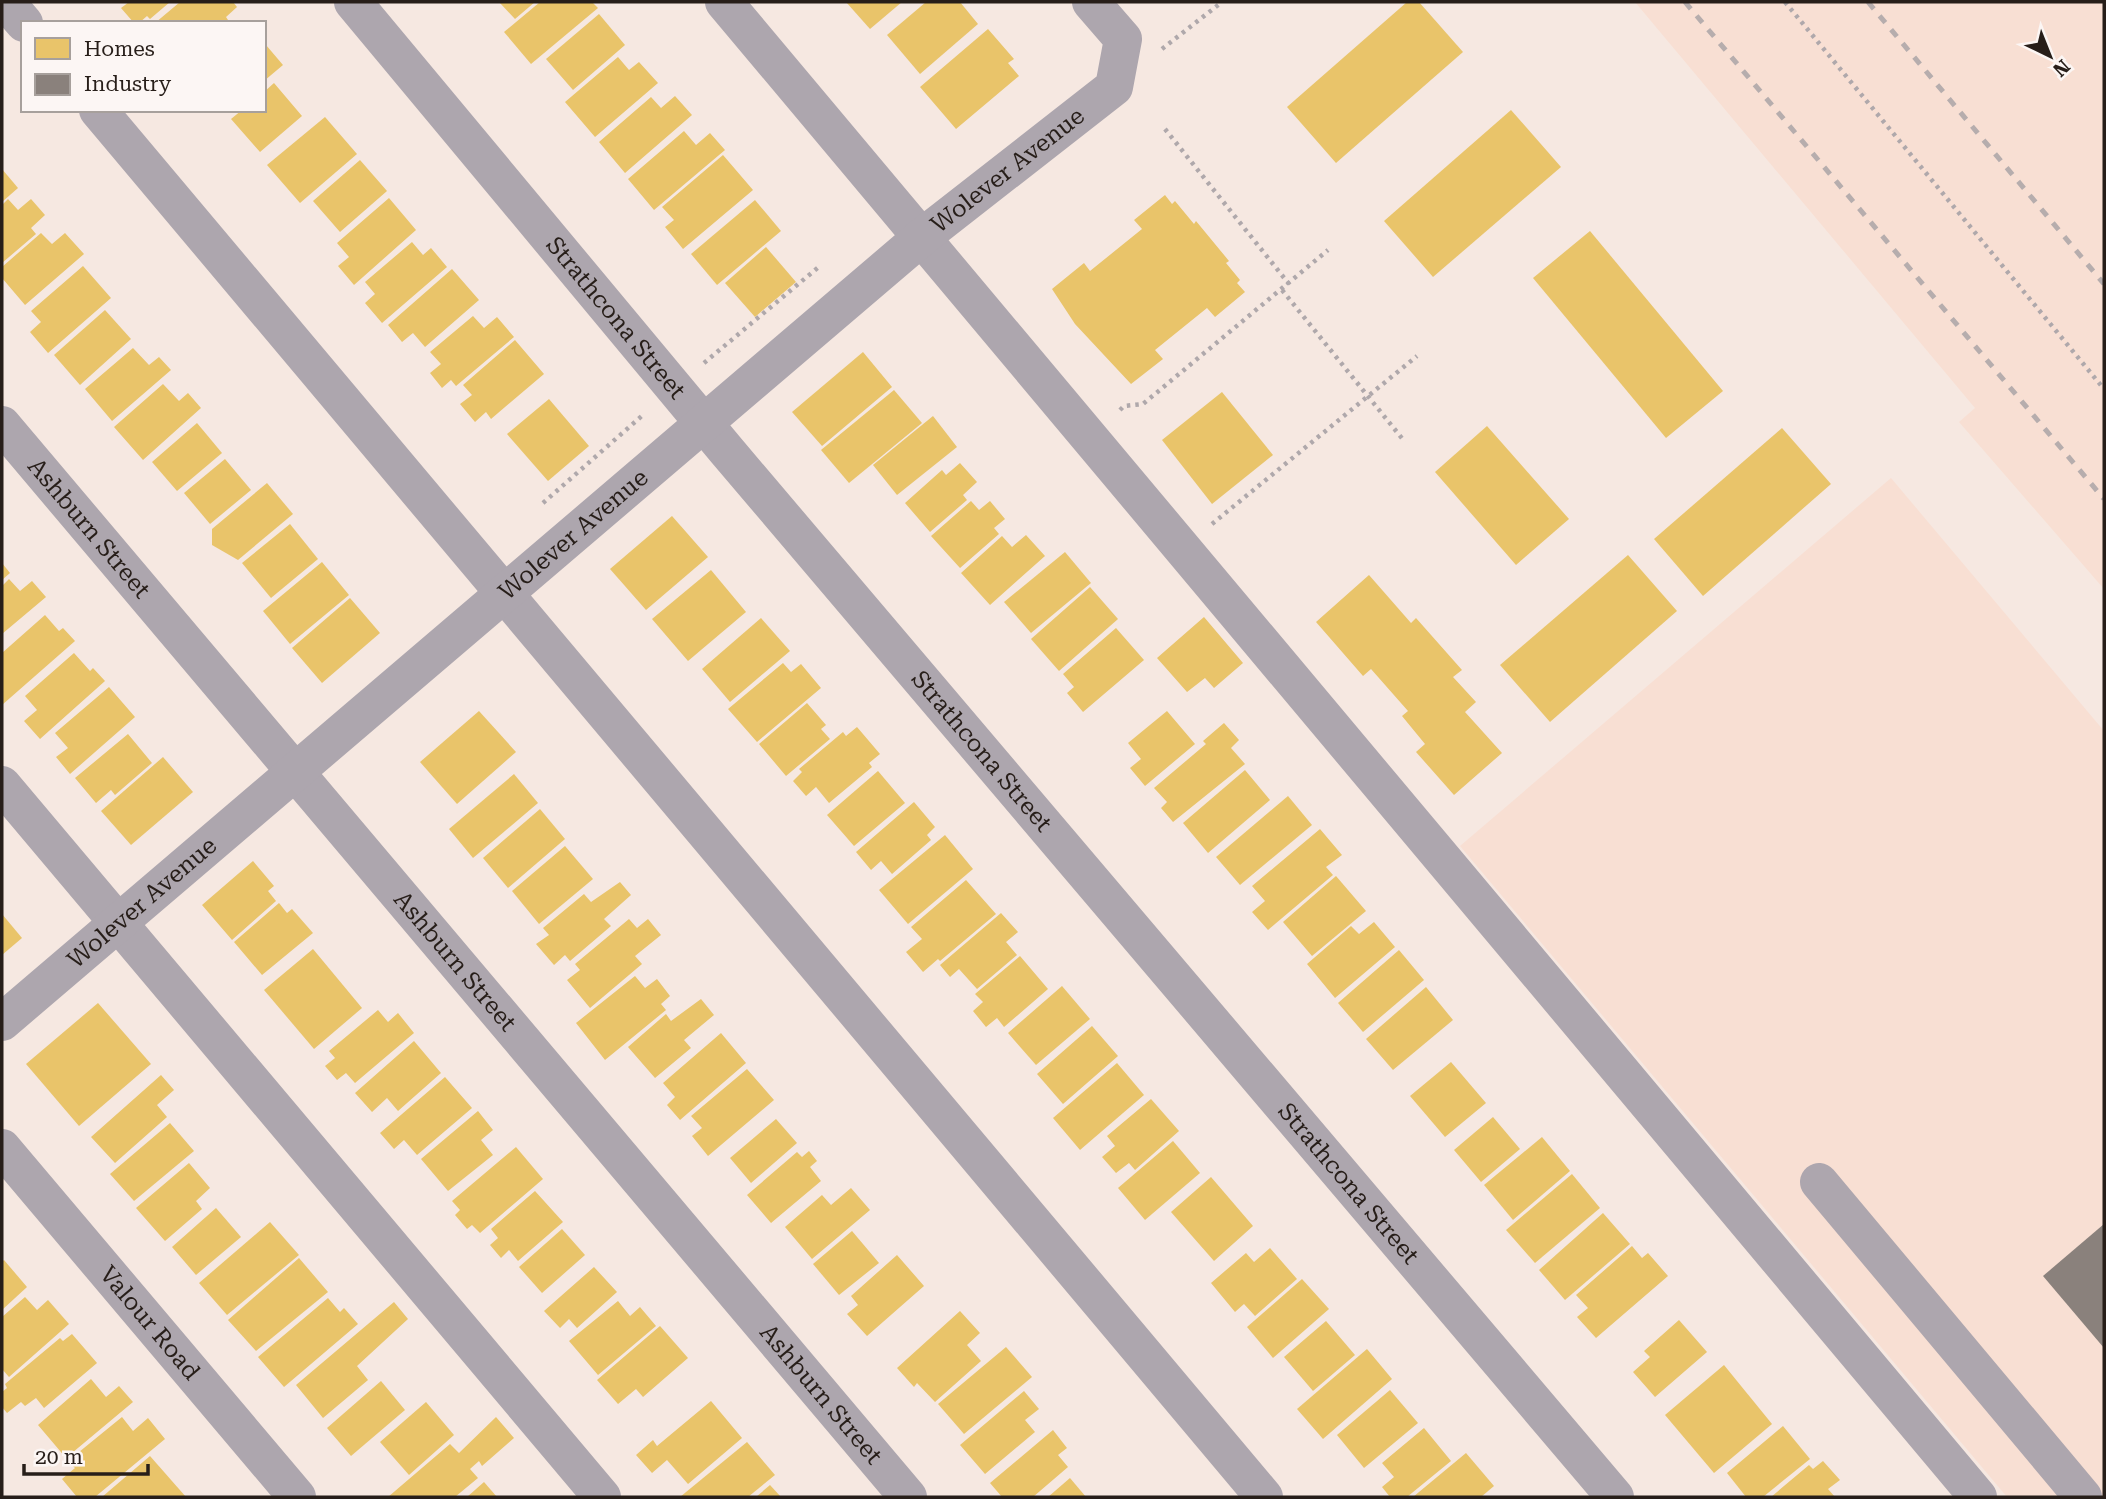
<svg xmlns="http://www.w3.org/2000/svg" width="2106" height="1499" font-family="'Roboto Serif',serif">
  <rect width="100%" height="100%" fill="#f6e8e1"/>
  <g fill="#f8dfd3">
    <polygon points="1635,2 2104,2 2104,589 1959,422 1975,408"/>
    <polygon points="1891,478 2104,731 2104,1497 2007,1497 1460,846"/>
  </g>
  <g fill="#e9c46a">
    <polygon points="129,2 170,2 150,19 147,16 139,23 134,23 121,8"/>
    <polygon points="180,2 233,2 237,7 226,17 230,23 155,23"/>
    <polygon points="499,2 535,2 515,19"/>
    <polygon points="540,2 592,2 598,8 531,64 504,32"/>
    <polygon points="846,2 902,2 870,29"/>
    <polygon points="926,2 960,2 978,24 920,74 887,35"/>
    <polygon points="1407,2 1419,2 1463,52 1336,163 1287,107"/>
    <polygon points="599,14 625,45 573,90 546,59"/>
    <polygon points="988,29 1014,59 1008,63 1019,76 956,129 920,87"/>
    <polygon points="266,45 283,65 264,81 264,46"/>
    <polygon points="618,57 629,70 639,62 658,83 595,137 565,102"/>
    <polygon points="274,83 302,116 260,152 231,119 242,110 264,110 264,92"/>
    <polygon points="675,96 692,115 625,173 599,142 651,97 661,108"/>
    <polygon points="1511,110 1561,167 1433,277 1384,221"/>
    <polygon points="325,117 357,154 300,203 267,165"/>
    <polygon points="684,131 696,145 710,133 725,150 654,210 628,179"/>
    <polygon points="723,155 753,190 683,249 665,227 674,220 662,207"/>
    <polygon points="360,160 387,191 340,232 313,201"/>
    <polygon points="2,169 18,188 2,202"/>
    <polygon points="1165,195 1172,204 1175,201 1194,224 1196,221 1229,261 1226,263 1240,280 1237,283 1245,292 1215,317 1207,308 1155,350 1163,359 1131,384 1075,324 1052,289 1084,263 1090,271 1142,229 1134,220"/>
    <polygon points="389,198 416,230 354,285 338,266 349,257 337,243"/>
    <polygon points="8,199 18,210 31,199 45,215 31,228 36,234 2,263 2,205"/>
    <polygon points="755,200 781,231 717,285 691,254"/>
    <polygon points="1590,231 1723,391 1666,438 1533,278"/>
    <polygon points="41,233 52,244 65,233 84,254 25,305 2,278 2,267"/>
    <polygon points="412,242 423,255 431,248 447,267 382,323 365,303 375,294 365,282"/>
    <polygon points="766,247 796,282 755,317 725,283"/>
    <polygon points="83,266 111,298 48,353 30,332 41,322 31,311"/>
    <polygon points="452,269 479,300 425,347 413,333 402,342 388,325"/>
    <polygon points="105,310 131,339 80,385 54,355"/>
    <polygon points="473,316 484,328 497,317 514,337 456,386 451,380 442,388 430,373 441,364 430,352"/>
    <polygon points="515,340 544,374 491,419 486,412 475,422 460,404 472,395 463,385"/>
    <polygon points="133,348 149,365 159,357 171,370 112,421 85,389"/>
    <polygon points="863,352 892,387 822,446 792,412"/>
    <polygon points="163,384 179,401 188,393 201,408 143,460 114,427"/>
    <polygon points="894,390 922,423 849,483 821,450"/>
    <polygon points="1222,392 1273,455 1212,504 1162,440"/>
    <polygon points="549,399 589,446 548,481 507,434"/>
    <polygon points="933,416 957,447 897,495 873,465"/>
    <polygon points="197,423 222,453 177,491 152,462"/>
    <polygon points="1487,426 1569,519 1516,565 1435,472"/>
    <polygon points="1782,428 1831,484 1703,596 1654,539"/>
    <polygon points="225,459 251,490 210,524 184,493"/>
    <polygon points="960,463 977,482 963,495 967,500 930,532 905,503 942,470 946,475"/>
    <polygon points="267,483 293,514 238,560 212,545 212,529"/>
    <polygon points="971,501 979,510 990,501 1005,519 994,528 999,534 960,568 931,536"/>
    <polygon points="672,516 708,557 646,610 610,569"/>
    <polygon points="290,524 318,559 271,598 242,563"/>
    <polygon points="1026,535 1045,556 990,605 961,573 1002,536 1012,547"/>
    <polygon points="1065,552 1091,583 1031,633 1004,602"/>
    <polygon points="1628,555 1677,611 1550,722 1500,665"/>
    <polygon points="322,562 349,595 290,644 263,611"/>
    <polygon points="2,563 10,573 2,580"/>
    <polygon points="711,570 746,612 688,661 652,619"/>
    <polygon points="1369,575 1411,623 1416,618 1462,670 1453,677 1476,702 1465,712 1502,753 1454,795 1416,752 1425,744 1402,716 1408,711 1371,669 1363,676 1316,622"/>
    <polygon points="9,579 20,591 32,581 46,597 2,634 2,586"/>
    <polygon points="1090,587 1118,619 1059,671 1031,639"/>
    <polygon points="350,598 380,633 322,683 292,648"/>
    <polygon points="45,615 59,631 63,628 75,641 2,705 2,653"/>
    <polygon points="1204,617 1243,663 1214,688 1205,678 1187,692 1157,658"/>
    <polygon points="761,618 790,651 730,702 702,669"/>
    <polygon points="1116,628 1144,660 1083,712 1067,693 1074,687 1063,674"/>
    <polygon points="74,653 90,671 93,668 105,681 40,739 24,721 37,710 25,696"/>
    <polygon points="783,663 791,672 801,664 821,688 757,742 728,709"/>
    <polygon points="109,687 135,717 70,774 56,757 68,748 55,733"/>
    <polygon points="807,703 826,725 821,729 830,739 786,776 759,744"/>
    <polygon points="479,711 516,752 457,804 420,762"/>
    <polygon points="1167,711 1195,744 1145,786 1130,768 1141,759 1128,743"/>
    <polygon points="1224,723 1239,740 1231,748 1245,764 1173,822 1161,808 1167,802 1154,788 1206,744 1203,741"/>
    <polygon points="857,727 880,754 869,763 872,767 829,803 816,787 806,796 793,781 802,772 799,769 843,732 846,736"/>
    <polygon points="128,734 152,763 115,795 111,790 96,803 75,778"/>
    <polygon points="163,757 193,792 131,845 101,811"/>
    <polygon points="1245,770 1270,800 1208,853 1183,823"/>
    <polygon points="878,771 905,803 854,846 827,815"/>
    <polygon points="514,774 538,803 473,858 449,829"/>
    <polygon points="1288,796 1312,825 1240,885 1216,857"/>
    <polygon points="914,802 935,827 927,835 931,840 892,874 881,861 871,870 856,852"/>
    <polygon points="540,809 565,839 508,888 483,858"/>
    <polygon points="1320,829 1342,855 1326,867 1333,875 1268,930 1252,912 1265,901 1252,886"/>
    <polygon points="945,835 973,869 908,924 879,890"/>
    <polygon points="565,846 593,879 539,924 512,891"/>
    <polygon points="253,861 274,886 268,891 276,901 232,940 202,905"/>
    <polygon points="1336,876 1366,911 1312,956 1283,922"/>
    <polygon points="966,880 996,914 940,961 938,959 923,972 906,952 922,939 911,927"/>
    <polygon points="620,882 631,895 604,919 611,926 570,961 565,955 554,965 536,944 549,935 543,928 584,894 591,902"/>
    <polygon points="279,903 287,913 292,909 313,933 262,975 234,942"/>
    <polygon points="1001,913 1018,932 1006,942 1017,955 977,989 959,969 950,977 940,965"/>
    <polygon points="2,914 22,938 2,955"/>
    <polygon points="629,919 637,928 648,919 661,935 635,956 642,964 590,1008 567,980 580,970 575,964"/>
    <polygon points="1374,922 1395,947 1335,998 1307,964 1351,926 1359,934"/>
    <polygon points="313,949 362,1008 314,1049 264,990"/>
    <polygon points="1399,950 1424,980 1363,1032 1338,1003"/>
    <polygon points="1020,956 1048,989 1004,1027 997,1018 986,1027 973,1011 983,1002 975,994"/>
    <polygon points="635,976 645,988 657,979 670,996 661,1004 666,1010 605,1060 576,1023"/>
    <polygon points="1062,986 1090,1019 1036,1065 1008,1033"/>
    <polygon points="1426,987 1453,1020 1393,1070 1366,1039"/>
    <polygon points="701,999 714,1015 684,1040 691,1048 655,1078 628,1047 666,1014 671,1021"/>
    <polygon points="98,1003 151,1064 79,1126 26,1064"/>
    <polygon points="378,1010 388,1022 398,1013 414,1033 355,1083 346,1073 337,1080 325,1066 335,1058 329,1051"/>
    <polygon points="1092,1026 1118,1056 1063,1104 1037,1074"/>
    <polygon points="721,1033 746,1063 680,1120 667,1105 675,1097 663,1083"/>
    <polygon points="414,1041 441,1073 398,1111 387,1098 372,1112 355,1093"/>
    <polygon points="1451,1062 1486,1103 1445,1137 1410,1096"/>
    <polygon points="1117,1063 1144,1095 1080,1150 1053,1118"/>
    <polygon points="747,1069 774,1100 708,1156 692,1136 702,1128 691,1116"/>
    <polygon points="161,1075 174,1090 157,1105 167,1117 115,1163 91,1137"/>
    <polygon points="445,1077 472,1108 417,1155 404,1140 394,1149 380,1133"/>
    <polygon points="1151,1099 1179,1131 1135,1170 1129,1163 1116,1173 1102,1157 1115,1146 1107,1136"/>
    <polygon points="478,1111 493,1130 481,1140 493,1155 448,1191 421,1159"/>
    <polygon points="1493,1117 1520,1149 1481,1182 1454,1150"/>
    <polygon points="776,1119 797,1143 751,1183 730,1158"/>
    <polygon points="170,1123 194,1151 134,1201 110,1174"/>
    <polygon points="1542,1137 1570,1171 1513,1220 1484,1185"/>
    <polygon points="1173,1141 1200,1173 1145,1220 1118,1188"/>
    <polygon points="516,1147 543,1179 480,1233 472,1225 467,1229 455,1215 460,1210 452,1201"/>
    <polygon points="809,1151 817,1161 810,1167 821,1181 771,1223 747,1195 797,1152 802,1157"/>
    <polygon points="189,1163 210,1188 196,1201 202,1209 165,1241 136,1208"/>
    <polygon points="1572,1174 1600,1208 1535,1263 1506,1230"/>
    <polygon points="1211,1177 1253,1226 1214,1261 1171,1212"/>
    <polygon points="851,1188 870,1210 812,1259 785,1227 822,1195 831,1205"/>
    <polygon points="535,1191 563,1222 518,1261 509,1250 501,1258 490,1245 498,1238 491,1229"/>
    <polygon points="216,1208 241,1237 196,1275 172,1247"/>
    <polygon points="1603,1213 1630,1244 1565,1300 1539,1270"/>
    <polygon points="270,1222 299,1255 227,1315 199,1283"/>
    <polygon points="562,1229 585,1255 542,1293 519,1267"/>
    <polygon points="852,1231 879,1263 839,1295 813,1264"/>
    <polygon points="1632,1246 1642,1258 1648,1253 1668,1276 1596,1338 1577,1317 1588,1308 1576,1295"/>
    <polygon points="1270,1248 1297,1279 1255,1316 1244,1304 1235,1312 1211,1283 1246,1253 1254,1262"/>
    <polygon points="897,1255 924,1286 867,1336 847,1314 858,1305 851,1296"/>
    <polygon points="299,1258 328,1292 256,1351 228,1320"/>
    <polygon points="4,1260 27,1287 2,1310 2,1262"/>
    <polygon points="594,1267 617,1292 577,1328 569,1319 560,1328 544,1311"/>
    <polygon points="1302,1279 1329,1309 1273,1358 1247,1327"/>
    <polygon points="25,1297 37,1310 48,1300 69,1324 9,1377 2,1369 2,1317"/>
    <polygon points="328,1298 340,1312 344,1308 358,1324 284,1387 258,1357"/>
    <polygon points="618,1301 630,1316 640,1307 656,1326 598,1375 569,1341"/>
    <polygon points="394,1302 408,1319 357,1366 368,1380 323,1418 296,1385"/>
    <polygon points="960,1311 980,1333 967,1345 981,1361 935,1402 917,1383 914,1387 897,1368"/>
    <polygon points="1679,1320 1707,1352 1655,1397 1633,1372 1650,1357 1644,1351"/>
    <polygon points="1326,1321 1355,1355 1313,1391 1284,1357"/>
    <polygon points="660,1326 688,1358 643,1397 636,1389 618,1404 597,1380"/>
    <polygon points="72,1334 97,1363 44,1408 36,1398 25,1406 21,1402 7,1413 2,1407 2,1392 7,1388 5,1384 60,1338 63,1341"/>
    <polygon points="1006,1347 1032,1377 964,1434 938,1404"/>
    <polygon points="1367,1349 1392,1379 1323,1439 1297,1409"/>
    <polygon points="1724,1365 1772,1424 1714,1473 1665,1415"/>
    <polygon points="91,1379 106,1397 119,1386 133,1402 66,1458 38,1425"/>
    <polygon points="381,1381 405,1410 351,1456 327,1428"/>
    <polygon points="1390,1390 1418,1423 1364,1468 1337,1435"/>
    <polygon points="1024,1391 1039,1409 1025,1420 1035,1432 985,1474 960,1445"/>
    <polygon points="711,1401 742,1438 688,1484 667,1460 652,1473 636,1455 653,1440 657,1446"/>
    <polygon points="426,1402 454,1435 409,1475 380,1442"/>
    <polygon points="122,1417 133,1431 148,1418 165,1439 95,1497 77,1497 62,1479 75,1468 68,1461"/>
    <polygon points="496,1417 514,1438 482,1466 479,1461 470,1469 478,1478 455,1497 388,1497 450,1444 459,1453"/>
    <polygon points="1783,1426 1810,1459 1763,1497 1746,1497 1727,1473"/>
    <polygon points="1424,1428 1451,1461 1407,1497 1390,1497 1382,1487 1394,1477 1382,1463"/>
    <polygon points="1053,1430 1067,1448 1058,1455 1068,1467 1033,1497 1002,1497 990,1483"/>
    <polygon points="747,1442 775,1475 748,1497 680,1497"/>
    <polygon points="1466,1453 1494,1486 1481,1497 1413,1497"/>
    <polygon points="150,1456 186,1497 102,1497"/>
    <polygon points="1823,1461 1840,1480 1828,1489 1835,1497 1771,1497 1809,1465 1813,1469"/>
    <polygon points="1070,1478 1086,1497 1048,1497"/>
    <polygon points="484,1482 497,1497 467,1497"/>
    <polygon points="770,1485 781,1497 756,1497"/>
  </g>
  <polygon fill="#8a817c" points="2104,1224 2104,1348 2043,1276"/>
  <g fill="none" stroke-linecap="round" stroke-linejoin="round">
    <g stroke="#afa8ab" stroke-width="4.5" stroke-dasharray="3.5 5" stroke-linecap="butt">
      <polyline points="1785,2 2104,389"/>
      <polyline points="1162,49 1222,2"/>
      <polyline points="1165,129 1289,284"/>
      <polyline points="1282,290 1405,442"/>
      <polyline points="704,363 821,265"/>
      <polyline points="1120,410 1124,406 1143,404 1328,250"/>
      <polyline points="543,503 644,414"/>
      <polyline points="1212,524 1417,356"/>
    </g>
    <g stroke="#ada6ae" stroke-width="38">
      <polyline points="6,2 24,23"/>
      <path id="s1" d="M 353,2 L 726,450 L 1615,1497"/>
      <polyline points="724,2 1978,1497"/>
      <polyline points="98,110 1264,1497"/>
      <path id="s2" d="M 2,425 L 908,1497"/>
      <polyline points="2,785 602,1497"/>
      <path id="s3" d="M 2,1022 L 922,237 L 1114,87 L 1123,39 L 1091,2"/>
      <path id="s4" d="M 2,1148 L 297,1497"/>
      <polyline points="1819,1182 2083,1497"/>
    </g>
    <g stroke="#b6adad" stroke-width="5" stroke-dasharray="9 9" stroke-linecap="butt">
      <polyline points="1685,2 2104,499"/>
      <polyline points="1868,2 2104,284"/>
    </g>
  </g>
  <g text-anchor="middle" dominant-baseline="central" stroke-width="7" stroke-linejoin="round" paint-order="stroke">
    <g font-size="24" fill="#271e19" stroke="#fcf6f4">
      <text stroke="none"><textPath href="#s3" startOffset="1318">Wolever Avenue</textPath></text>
      <text stroke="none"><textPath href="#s1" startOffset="411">Strathcona Street</textPath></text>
      <text stroke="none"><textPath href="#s2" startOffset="135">Ashburn Street</textPath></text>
      <text stroke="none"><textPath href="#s3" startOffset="751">Wolever Avenue</textPath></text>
      <text stroke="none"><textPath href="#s1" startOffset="978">Strathcona Street</textPath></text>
      <text stroke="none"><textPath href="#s3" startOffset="184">Wolever Avenue</textPath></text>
      <text stroke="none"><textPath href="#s2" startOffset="702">Ashburn Street</textPath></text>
      <text stroke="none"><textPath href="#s1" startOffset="1545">Strathcona Street</textPath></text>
      <text stroke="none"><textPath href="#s4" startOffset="229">Valour Road</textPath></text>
      <text stroke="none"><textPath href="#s2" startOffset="1269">Ashburn Street</textPath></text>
    </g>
  </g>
  <rect width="2106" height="1499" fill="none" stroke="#271e19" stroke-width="7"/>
  <rect x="21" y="21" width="245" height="91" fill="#fcf6f4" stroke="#a7a09c" stroke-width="2"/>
  <rect x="35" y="38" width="35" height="21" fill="#e9c46a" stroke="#a7a09c" stroke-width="2"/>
  <text x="84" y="56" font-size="21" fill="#271e19">Homes</text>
  <rect x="35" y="74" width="35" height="21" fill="#8a817c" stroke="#a7a09c" stroke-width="2"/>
  <text x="84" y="91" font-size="21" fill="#271e19">Industry</text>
  <g transform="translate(2050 56) rotate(137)" stroke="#fcf6f4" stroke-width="5" paint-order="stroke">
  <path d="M0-5L12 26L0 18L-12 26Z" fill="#271e19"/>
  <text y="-10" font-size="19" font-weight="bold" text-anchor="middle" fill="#271e19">N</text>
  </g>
  <path d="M24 1464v10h124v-10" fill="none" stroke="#271e19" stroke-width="3.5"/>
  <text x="35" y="1464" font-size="21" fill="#271e19" stroke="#fcf6f4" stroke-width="5" paint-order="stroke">20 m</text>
</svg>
